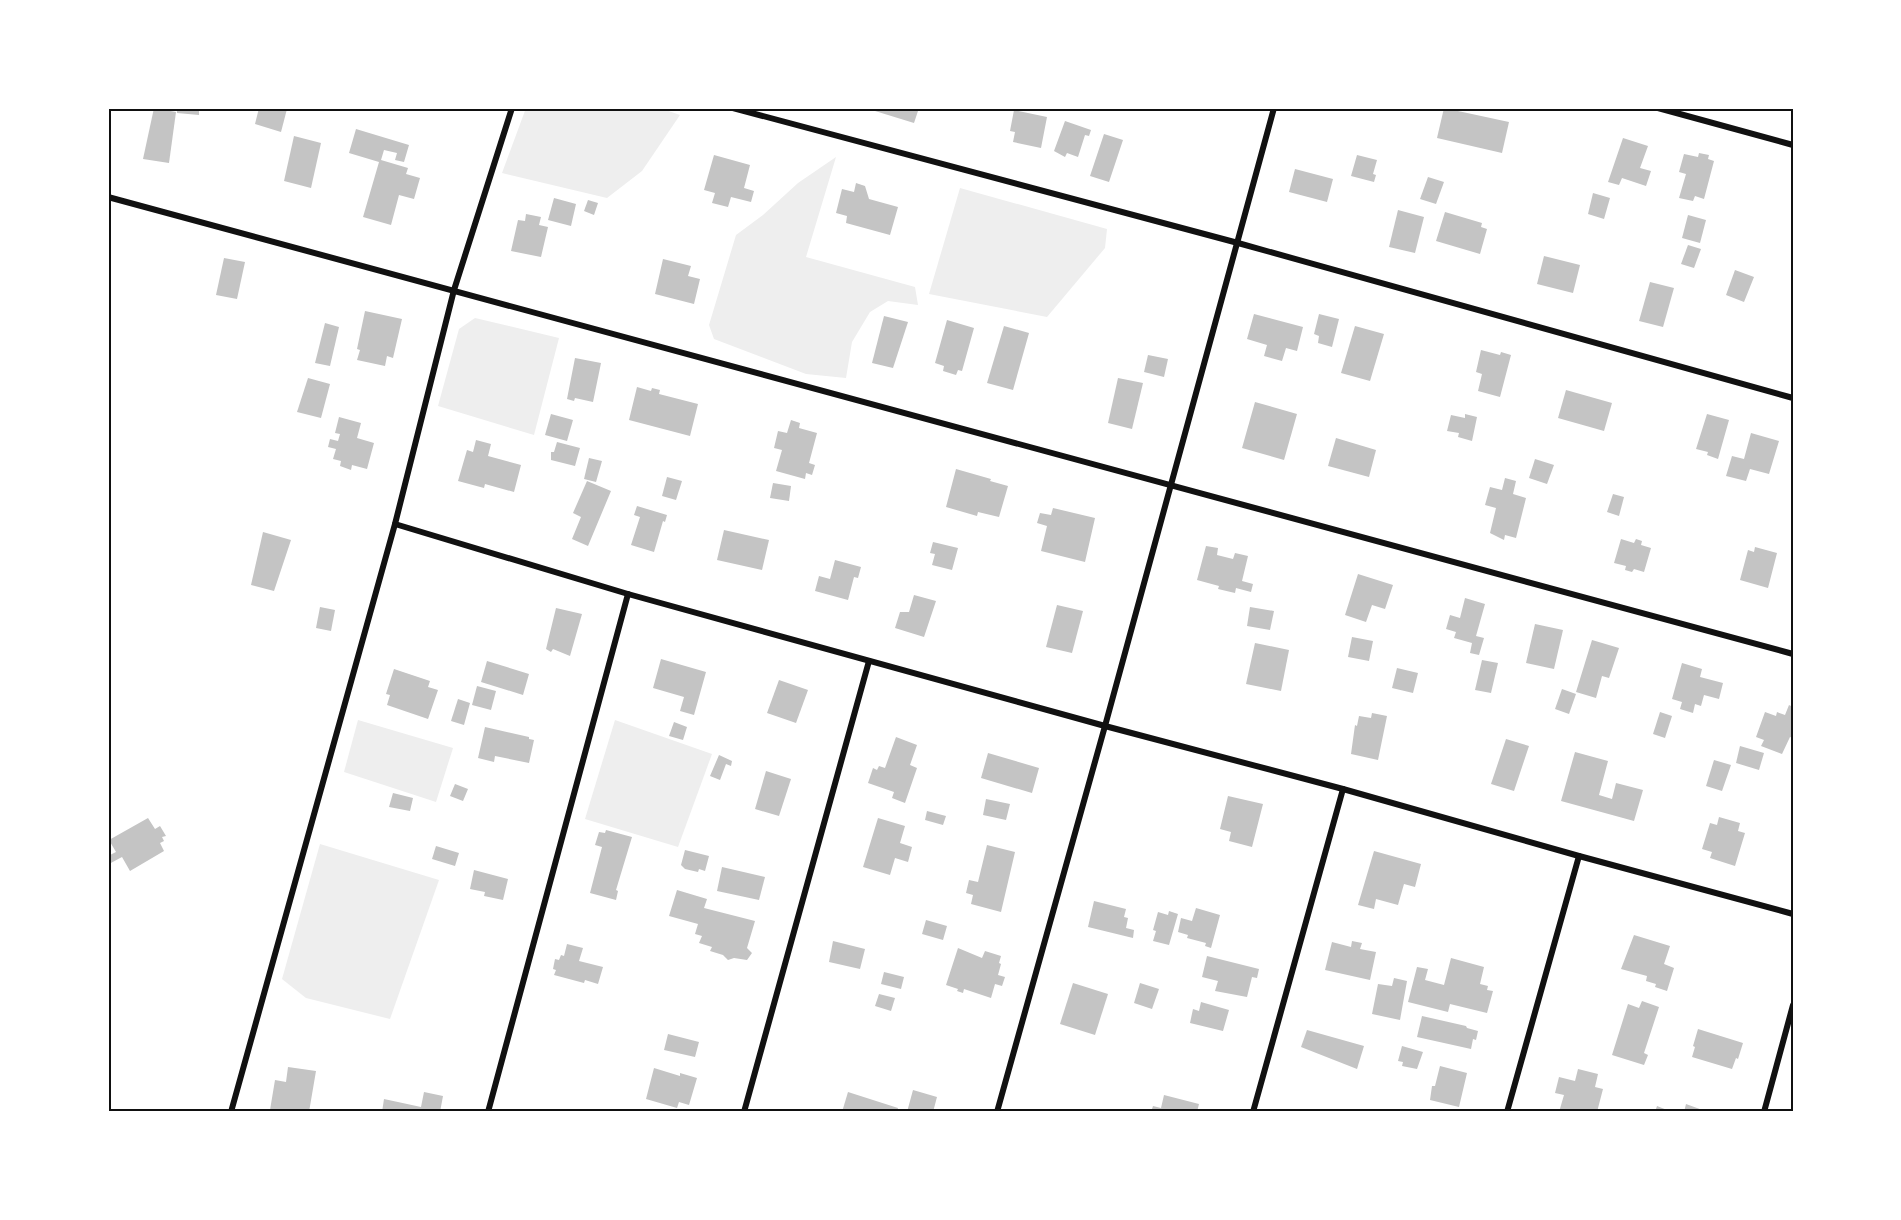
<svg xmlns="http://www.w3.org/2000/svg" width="1901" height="1220" font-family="'Sofia Sans Condensed',sans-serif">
  <rect width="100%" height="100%" fill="#fff"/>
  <g fill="#eee">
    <polygon points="526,108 660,108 680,115 642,171 607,198 502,173"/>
    <polygon points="836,157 806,257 915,287 918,305 888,301 870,312 852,342 846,378 806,374 714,339 709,325 736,235 763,215 798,183"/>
    <polygon points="960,188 1107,229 1105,248 1047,317 929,294"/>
    <polygon points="475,318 559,338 534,435 438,406 459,329"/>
    <polygon points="358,720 453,748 436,802 344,772"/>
    <polygon points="615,720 712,754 678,847 585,819"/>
    <polygon points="320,844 439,880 390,1019 306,998 282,979"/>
  </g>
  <g fill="#c4c4c4">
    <polygon points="154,108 176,112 169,163 143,159"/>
    <polygon points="177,108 199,108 199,115 177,113"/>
    <polygon points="259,108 287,109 281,132 255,124"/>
    <polygon points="876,108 919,108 914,123 875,111"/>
    <polygon points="1444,108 1509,122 1502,153 1437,138"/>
    <polygon points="1014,110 1047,117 1041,148 1013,142 1015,132 1010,131"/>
    <polygon points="1065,121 1091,130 1089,136 1085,135 1078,157 1067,153 1065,157 1054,151"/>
    <polygon points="356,129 409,145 404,162 395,160 397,153 384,150 381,160 408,168 406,174 420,178 414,199 399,195 391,225 363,217 379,162 349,153"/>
    <polygon points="1104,134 1123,140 1109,182 1090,176"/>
    <polygon points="294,136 321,143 311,188 284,181"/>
    <polygon points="1623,138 1648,146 1640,168 1651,171 1646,186 1622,178 1619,185 1608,182"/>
    <polygon points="1699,153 1709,155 1708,159 1714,161 1704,199 1695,196 1693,201 1679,198 1686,174 1679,172 1684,154 1698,157"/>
    <polygon points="714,155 750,165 744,188 754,191 751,202 731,197 728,207 712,203 715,193 704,190"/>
    <polygon points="1357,155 1377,160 1373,174 1376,175 1374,182 1351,176"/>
    <polygon points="1295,169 1333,179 1327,202 1289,192"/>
    <polygon points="1428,177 1444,182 1436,204 1420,199"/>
    <polygon points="856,183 865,186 869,199 898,207 890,235 846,223 847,216 836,213 842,189 854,192"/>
    <polygon points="1593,193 1610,198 1604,219 1588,214"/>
    <polygon points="554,198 576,204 571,226 548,220"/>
    <polygon points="588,200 598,203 594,215 584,211"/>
    <polygon points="1398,210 1424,217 1415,253 1389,247"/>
    <polygon points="1445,212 1482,223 1481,227 1487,229 1480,254 1436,241"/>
    <polygon points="526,214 541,217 539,225 548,227 541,257 511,251 518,220 525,221"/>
    <polygon points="1688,215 1706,220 1700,243 1682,238"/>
    <polygon points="1688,245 1701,249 1694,268 1681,264"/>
    <polygon points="1544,256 1580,265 1573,293 1537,284"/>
    <polygon points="224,258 245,262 237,299 216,295"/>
    <polygon points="663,259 691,266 688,276 700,279 694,304 655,294"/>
    <polygon points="1735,270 1754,277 1744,302 1726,295"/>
    <polygon points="1650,282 1674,288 1663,327 1639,321"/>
    <polygon points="365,311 402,319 393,358 387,356 385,366 357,360 360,350 357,349"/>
    <polygon points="1254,314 1303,327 1297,351 1286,348 1282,361 1264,356 1267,345 1247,339"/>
    <polygon points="1319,314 1339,319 1332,347 1318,343 1319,336 1314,334"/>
    <polygon points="884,316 908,322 893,368 872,363"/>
    <polygon points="947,320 974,328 962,371 958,370 956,375 943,371 944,366 935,363"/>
    <polygon points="325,323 339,327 330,366 315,363"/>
    <polygon points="1004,326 1029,333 1013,390 987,383"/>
    <polygon points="1355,326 1384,334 1370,381 1341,373"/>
    <polygon points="1481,350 1500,355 1501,352 1511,355 1500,397 1478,391 1482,374 1476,372"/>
    <polygon points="1148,355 1168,359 1164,377 1144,372"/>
    <polygon points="575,358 601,363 593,402 575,398 574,401 567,399"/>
    <polygon points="308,378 330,384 321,418 297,412"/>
    <polygon points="1118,378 1143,383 1132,429 1108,423"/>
    <polygon points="637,387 651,391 652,388 660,390 659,394 698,404 690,436 629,420"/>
    <polygon points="1566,390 1612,403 1604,431 1558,418"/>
    <polygon points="1255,402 1297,414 1284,460 1242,448"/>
    <polygon points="551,414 573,420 567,441 545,435"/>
    <polygon points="1465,414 1477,417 1472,441 1458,437 1459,433 1447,431 1451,415 1465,418"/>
    <polygon points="1707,414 1729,420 1718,459 1707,455 1708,452 1696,449"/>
    <polygon points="339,417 361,423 357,438 374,443 367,469 352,465 351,470 340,466 341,461 333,459 336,449 328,447 330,439 338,441 340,434 335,433"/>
    <polygon points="791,420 800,423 799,428 817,433 809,463 815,465 812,475 806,473 805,479 776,471 782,450 774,448 778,431 787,433"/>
    <polygon points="1751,433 1779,441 1769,474 1750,469 1746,481 1726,476 1732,456 1744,459"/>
    <polygon points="1336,438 1376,450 1369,477 1328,466"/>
    <polygon points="476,440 491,444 488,456 521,465 514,492 485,484 484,488 458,481 467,450 473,452"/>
    <polygon points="557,442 580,448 575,466 551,460 551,452 554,452"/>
    <polygon points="589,458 602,461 596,482 584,479"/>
    <polygon points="1535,459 1554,465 1547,484 1529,478"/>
    <polygon points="956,469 991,479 990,481 1008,486 999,517 978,512 977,516 946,507"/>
    <polygon points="667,477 682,481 676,500 662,496"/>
    <polygon points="1505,478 1516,481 1513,494 1526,498 1516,538 1505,535 1504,540 1490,533 1496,508 1485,505 1490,487 1502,490"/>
    <polygon points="587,481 611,491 588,546 572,539 581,517 573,513"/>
    <polygon points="773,483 791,486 789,501 770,498"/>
    <polygon points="1613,494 1624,497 1619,516 1607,512"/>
    <polygon points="637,506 667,515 665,522 663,521 654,552 631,545 640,517 634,515"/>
    <polygon points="1053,508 1095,518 1085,562 1041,551 1047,526 1037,523 1040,513 1051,515"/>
    <polygon points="724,530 769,540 762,570 717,560"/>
    <polygon points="263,532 291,540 274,591 251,585"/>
    <polygon points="1621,539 1634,543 1636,539 1642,541 1641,545 1651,548 1644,572 1634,569 1632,572 1625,570 1626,566 1614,563"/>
    <polygon points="933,542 958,548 952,570 932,565 935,554 930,553"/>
    <polygon points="1206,546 1218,548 1217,555 1233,559 1235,553 1248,556 1242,581 1253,584 1251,592 1236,588 1235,593 1218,589 1219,586 1197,580"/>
    <polygon points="1755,547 1777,553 1768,588 1740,580 1748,550 1754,552"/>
    <polygon points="835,560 861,567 858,578 854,577 848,600 815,591 819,576 830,579"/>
    <polygon points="1358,574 1393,585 1385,609 1372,605 1366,622 1345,615"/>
    <polygon points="914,595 936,601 924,637 895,628 900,612 909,612"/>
    <polygon points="1465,598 1485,604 1476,636 1484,638 1479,655 1470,653 1472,643 1454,638 1456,632 1446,629 1450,615 1460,618"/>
    <polygon points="1057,605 1083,611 1072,653 1046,647"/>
    <polygon points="320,607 335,610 331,631 316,628"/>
    <polygon points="1250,607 1274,611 1270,630 1247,626"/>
    <polygon points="556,608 582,614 570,656 553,649 551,652 546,649"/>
    <polygon points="1535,624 1563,630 1554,669 1526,663"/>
    <polygon points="1352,637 1373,641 1369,661 1348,657"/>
    <polygon points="1592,640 1619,648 1609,678 1602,676 1596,698 1576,692"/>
    <polygon points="1255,643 1289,650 1281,691 1246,684"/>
    <polygon points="661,659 706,672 694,715 680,711 684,697 653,688"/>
    <polygon points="1482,660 1498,663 1491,693 1475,690"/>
    <polygon points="487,661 529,674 523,695 481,682"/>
    <polygon points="1682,663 1702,669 1700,677 1723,683 1719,699 1704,695 1701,706 1695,704 1693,713 1680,709 1682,702 1672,699"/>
    <polygon points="1397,668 1418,673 1413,693 1392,688"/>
    <polygon points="394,669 430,681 428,687 438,690 428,719 387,705 390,695 386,694"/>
    <polygon points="779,680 808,690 796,723 767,713"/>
    <polygon points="477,686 496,691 491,710 472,705"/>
    <polygon points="1562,689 1576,694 1569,714 1555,709"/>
    <polygon points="458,699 470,703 464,725 451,721"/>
    <polygon points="1789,705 1793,707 1793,738 1790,737 1782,754 1761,746 1764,740 1756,737 1765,712 1776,716 1777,712 1785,715"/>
    <polygon points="1660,712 1672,716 1665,738 1653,734"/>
    <polygon points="1372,713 1387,716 1378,760 1351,754 1355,725 1357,726 1359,716 1371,718"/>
    <polygon points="674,722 687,727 683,740 669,736"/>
    <polygon points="485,727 529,737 529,739 534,740 529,763 495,756 494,762 478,758"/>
    <polygon points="896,737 917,745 910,765 917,768 905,803 892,798 894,792 868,783 873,768 877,770 879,766 885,768"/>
    <polygon points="1506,739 1529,746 1514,791 1491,784"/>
    <polygon points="1740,746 1764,753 1759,770 1736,763"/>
    <polygon points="1575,752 1608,761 1599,795 1612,799 1616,783 1643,790 1634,821 1561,801"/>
    <polygon points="988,753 1039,768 1032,793 981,778"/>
    <polygon points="719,755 732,761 731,766 726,764 720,780 710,776"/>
    <polygon points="1714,760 1731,765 1722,791 1706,786"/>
    <polygon points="766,771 791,779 779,816 755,809"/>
    <polygon points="455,784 468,789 463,801 450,796"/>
    <polygon points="393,793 413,798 410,811 389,807"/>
    <polygon points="1228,796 1263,804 1252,847 1229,841 1231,832 1220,829"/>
    <polygon points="986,799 1010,804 1006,820 983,815"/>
    <polygon points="927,811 946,816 943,825 925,820"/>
    <polygon points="1719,817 1740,823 1738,831 1745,833 1735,866 1710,858 1712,852 1702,849 1710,823 1717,825"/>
    <polygon points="148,818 155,829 160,826 166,836 162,837 164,841 160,843 164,851 130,871 122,857 109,864 108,856 116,852 109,840"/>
    <polygon points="878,818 905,826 900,843 912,847 908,862 895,858 890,875 863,867"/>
    <polygon points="606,830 632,837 616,890 618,891 616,900 590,893 602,847 595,845 599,832 605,833"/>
    <polygon points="987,845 1015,852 1001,912 971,904 973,895 966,893 969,880 978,882"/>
    <polygon points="436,846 459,853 455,866 432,859"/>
    <polygon points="685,850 709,856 705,871 699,869 698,872 685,869 681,865"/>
    <polygon points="1374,851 1421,864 1415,887 1404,884 1398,905 1376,899 1374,909 1358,905"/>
    <polygon points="722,867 765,877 759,900 717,891"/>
    <polygon points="474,870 508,879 503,900 484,896 485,892 470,889"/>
    <polygon points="677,890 707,899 704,908 755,921 747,948 752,953 747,960 734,958 728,960 723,955 710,951 712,947 699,943 702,936 695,934 698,924 669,916"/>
    <polygon points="1094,901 1126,909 1124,917 1128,918 1126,928 1134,930 1133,938 1088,927"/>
    <polygon points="1196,908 1220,915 1211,948 1205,946 1206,943 1187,938 1188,935 1178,932 1181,918 1192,921"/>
    <polygon points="1169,911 1178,914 1169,945 1153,941 1156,931 1153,930 1158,912 1168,915"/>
    <polygon points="926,920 947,926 943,940 922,934"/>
    <polygon points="1634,935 1670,946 1664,964 1674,968 1667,991 1655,987 1656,984 1646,981 1647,976 1621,969"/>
    <polygon points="833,941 865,949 860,969 829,962"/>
    <polygon points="1352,941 1362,943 1360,949 1376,952 1370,980 1325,970 1332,942 1351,947"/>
    <polygon points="567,944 583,948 579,961 603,967 598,984 585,980 584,983 554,975 556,970 553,969 555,959 559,960 561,955 564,956"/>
    <polygon points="958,948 982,958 985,951 1001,956 999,963 1001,964 998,975 1005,977 1002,986 995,984 991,998 964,989 963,993 957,991 958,989 946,985"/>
    <polygon points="1207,956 1259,969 1257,978 1252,977 1247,997 1215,991 1218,981 1202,977"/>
    <polygon points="1451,958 1484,967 1480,984 1488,986 1487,990 1493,991 1487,1013 1450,1004 1448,1012 1408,1002 1417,967 1428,969 1425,980 1444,985"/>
    <polygon points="884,972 904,977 901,989 881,984"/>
    <polygon points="1394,978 1407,981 1400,1020 1372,1014 1378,984 1392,986"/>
    <polygon points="1073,983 1108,994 1095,1035 1060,1024"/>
    <polygon points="1140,983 1159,989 1152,1009 1134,1003"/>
    <polygon points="879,994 895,998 891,1011 875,1006"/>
    <polygon points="1642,1001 1659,1007 1644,1053 1648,1055 1644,1065 1612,1055 1628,1004 1639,1008"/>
    <polygon points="1201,1002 1229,1010 1223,1031 1190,1023 1193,1009 1199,1011"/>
    <polygon points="1422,1016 1466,1026 1467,1028 1478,1031 1476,1040 1473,1039 1471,1049 1417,1037"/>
    <polygon points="1698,1029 1743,1043 1738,1059 1736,1058 1732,1069 1692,1057 1695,1047 1693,1046"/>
    <polygon points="1307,1030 1364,1046 1357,1069 1301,1047"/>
    <polygon points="668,1034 699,1042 695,1057 664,1050"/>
    <polygon points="1402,1046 1423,1052 1417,1069 1402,1066 1403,1062 1398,1061"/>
    <polygon points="1440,1066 1467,1073 1459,1107 1430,1100 1432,1086 1435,1086"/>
    <polygon points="288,1067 316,1071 309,1112 270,1110 275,1080 286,1082"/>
    <polygon points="654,1068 680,1076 680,1073 697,1078 689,1105 679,1102 677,1108 646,1099"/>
    <polygon points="1578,1069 1598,1074 1595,1087 1603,1089 1597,1112 1559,1112 1564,1095 1555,1093 1559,1077 1575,1081"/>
    <polygon points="913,1090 937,1097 933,1112 907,1112"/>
    <polygon points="424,1092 443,1096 440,1112 382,1112 384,1099 421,1107"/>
    <polygon points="848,1092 898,1108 897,1112 842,1112"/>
    <polygon points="1164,1095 1199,1104 1197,1112 1151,1112 1153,1106 1161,1108"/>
    <polygon points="1686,1104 1708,1112 1684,1112"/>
    <polygon points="1657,1106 1672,1112 1655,1112"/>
  </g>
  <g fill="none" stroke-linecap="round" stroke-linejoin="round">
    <g stroke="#111" stroke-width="6">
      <polyline points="733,108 1238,243 1793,398"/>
      <polyline points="1658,108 1793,145"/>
      <polyline points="108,197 1793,654"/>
      <polyline points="395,524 628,594 1105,726 1343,789 1579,856 1793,914"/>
      <polyline points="231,1112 395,524 454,290 512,108"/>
      <polyline points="488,1112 628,594"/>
      <polyline points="744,1112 869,661"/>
      <polyline points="997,1112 1105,726 1274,108"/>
      <polyline points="1253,1112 1343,789"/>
      <polyline points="1507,1112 1579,856"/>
      <polyline points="1764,1112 1793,1005"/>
    </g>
  </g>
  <rect width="1901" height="1220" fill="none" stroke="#ffffff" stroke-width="219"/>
  <rect x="110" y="110" width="1682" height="1000" fill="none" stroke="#111" stroke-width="2"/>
</svg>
